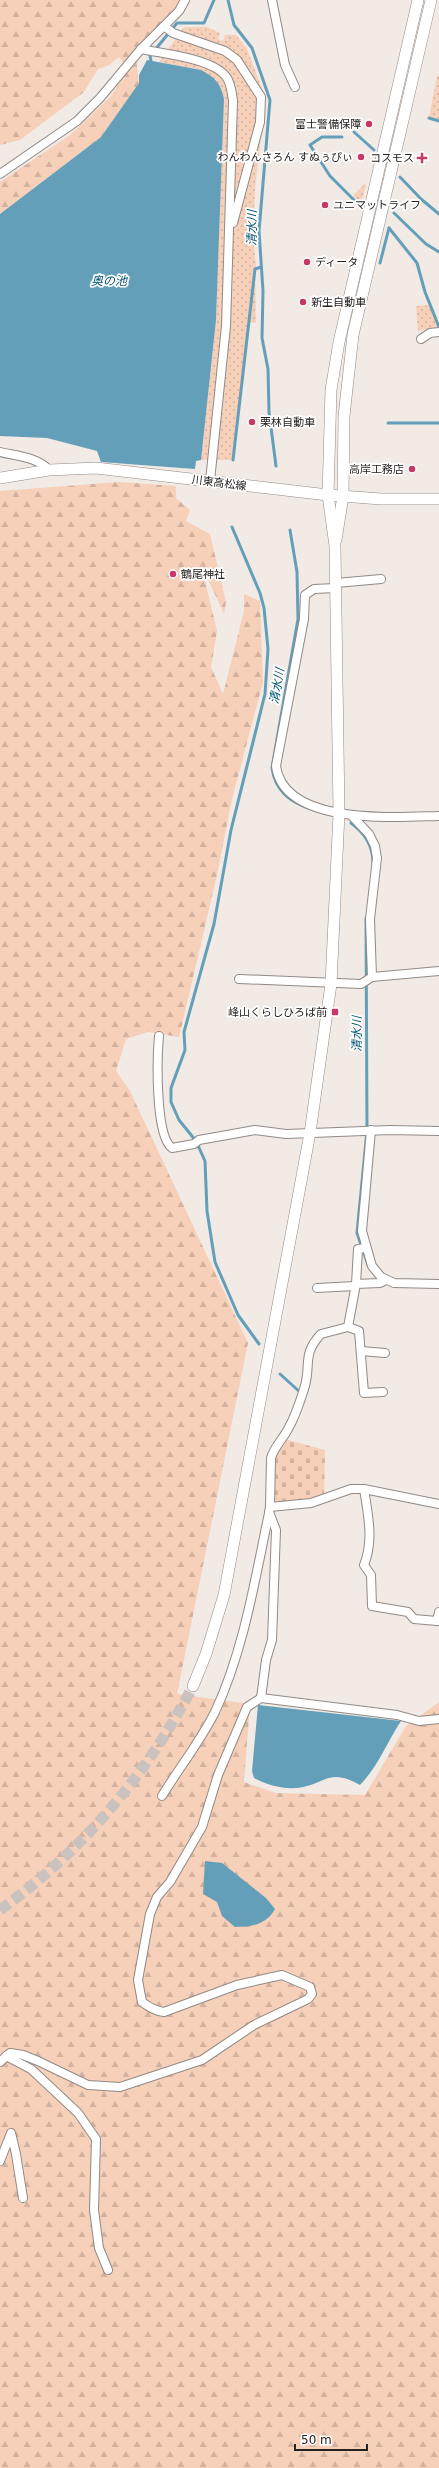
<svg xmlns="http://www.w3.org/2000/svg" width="439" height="2468" font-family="'DejaVu Sans','Noto Sans JP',sans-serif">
  <defs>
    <pattern id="green-dots" width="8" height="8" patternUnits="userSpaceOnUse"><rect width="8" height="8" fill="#f6d0b9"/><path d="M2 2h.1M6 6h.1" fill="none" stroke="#d3b29f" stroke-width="1.8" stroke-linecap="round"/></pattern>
    <pattern id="forest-firs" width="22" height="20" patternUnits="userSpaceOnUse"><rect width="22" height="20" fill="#f6d0b9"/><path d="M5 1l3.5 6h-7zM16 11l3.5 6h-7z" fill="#d3b29f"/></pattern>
    <pattern id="cemetery-stones" width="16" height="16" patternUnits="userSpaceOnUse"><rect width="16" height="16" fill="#f6d0b9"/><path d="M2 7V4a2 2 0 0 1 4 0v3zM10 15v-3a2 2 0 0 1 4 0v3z" fill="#d3b29f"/></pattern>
  </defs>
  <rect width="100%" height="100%" fill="#f2eae5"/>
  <g fill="url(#green-dots)">
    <polygon points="184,27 207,27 220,33 218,39 223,41 225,35 236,35 247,49 266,99 255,188 253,234 256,267 236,434 232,460 201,460 216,320 224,99 201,70 159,62"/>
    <polygon points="437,76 439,76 439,120 429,118"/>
    <polygon points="364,184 366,185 361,204 353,196"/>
    <polygon points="255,269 256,323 250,322"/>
    <polygon points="429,305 438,327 418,331 416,306"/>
  </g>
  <g fill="url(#forest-firs)">
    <polygon points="0,0 181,0 177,8 135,50 139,83 101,137 0,214 0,182 70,135 111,96 128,69 119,57 109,65 98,69 84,92 20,140 0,145"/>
    <polygon points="119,482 176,486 176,498 190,510 186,521 210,534 226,602 224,614 201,564 217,631 211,667 223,694 244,611 244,594 260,601 263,682 232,799 217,875 179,1037 148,1032 126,1039 116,1071 130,1091 248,1343 177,1694 250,1704 244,1782 276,1793 365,1795 406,1726 439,1702 439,2468 0,2468 0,491"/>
  </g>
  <path fill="url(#cemetery-stones)" d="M 284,1439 L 325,1450 L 324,1496 C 308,1501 288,1506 272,1500 L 274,1454 Z"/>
  <g fill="#649fb9">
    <path d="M 147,60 L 201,70 C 215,77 221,84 224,99 L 216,320 L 201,460 L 196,461 L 195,469 L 101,462 L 97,451 L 47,438 L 0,436 L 0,214 L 101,137 L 139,83 L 139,75 Z"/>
    <path d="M 258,1705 L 401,1721 C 386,1744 379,1765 360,1785 C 328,1767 325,1785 297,1788 C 282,1789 267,1785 254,1778 L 252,1771 Z"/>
    <path d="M 205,1861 L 222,1863 L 266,1898 L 275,1909 C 266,1925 251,1927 235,1927 L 222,1916 L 217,1902 L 203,1894 Z"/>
  </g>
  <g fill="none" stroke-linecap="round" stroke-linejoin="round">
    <g stroke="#649fb9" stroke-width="3">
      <polyline points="228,0 234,25 252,48 270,100 259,231 263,291 262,338 268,369 269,412 276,466"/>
      <polyline points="151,61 150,56 177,23 204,23 214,0"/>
      <polyline points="429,118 439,121"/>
      <polyline points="354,132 374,150"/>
      <polyline points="342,137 322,137 310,145 330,176 360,206"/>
      <polyline points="400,177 421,199 439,214"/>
      <polyline points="394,213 426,244 439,252"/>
      <polyline points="389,228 417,263 425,292 439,327"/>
      <polyline points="380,263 389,228"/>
      <polyline points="388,423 439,423"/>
      <polyline points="233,460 255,269 261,267"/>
      <polyline points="232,527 260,593 264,608 268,649 265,694 231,830 214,924 184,1032 185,1050 171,1088 171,1102 179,1120 196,1141 205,1161 207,1211 215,1262 238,1315 259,1344"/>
      <path d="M 290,530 L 297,572 L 298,619 L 272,768 C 275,790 291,803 312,809"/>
      <path d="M 351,823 C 365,833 373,846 373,863"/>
      <polyline points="366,918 367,1131 357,1233 368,1265 377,1277"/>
      <polyline points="280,1374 301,1393"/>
    </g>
    <path stroke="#c9c2be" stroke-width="11" stroke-dasharray="11 5.5" stroke-linecap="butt" d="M 0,1910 C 83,1850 146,1776 193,1686"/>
    <g stroke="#918a86" stroke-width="10">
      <g id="street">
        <polyline points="272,0 285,65 295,87"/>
        <polyline points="164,26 173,33 225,51 237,60 261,97 260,122 233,223"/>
        <path d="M 141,49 C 163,54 214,58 227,78 C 231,84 232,94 233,101 L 226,326 L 210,481"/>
        <polyline points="0,174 77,121 100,98 141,49 179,11 185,0"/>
        <polyline points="421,339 430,333 439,332"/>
        <path d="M 0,452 C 17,456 37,457 49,470"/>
        <polyline points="336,583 381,579"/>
        <path d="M 336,588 L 314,589 L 305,595 L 304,619 L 276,766 C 284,826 396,817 439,816"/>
        <polyline points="352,816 369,834 375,846 377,858 370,919 372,977"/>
        <polyline points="239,979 361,984 372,977 439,971"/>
        <path d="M 159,1036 C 157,1057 155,1136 172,1148 L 194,1144 L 199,1140 L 255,1130 L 286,1134 L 390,1130 L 439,1131"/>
        <polyline points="371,1130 362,1231 372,1266 381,1277 394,1283 439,1284"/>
        <polyline points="356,1284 358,1249 365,1248"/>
        <polyline points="317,1288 355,1286"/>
        <polyline points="348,1327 359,1331 364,1393 383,1392"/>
        <polyline points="361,1351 385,1353"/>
        <path d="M 364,1489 C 368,1515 374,1540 364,1565 L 371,1575 L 372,1606 L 408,1612 L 414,1619 L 437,1621 L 439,1612"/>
        <path d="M 270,1507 L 271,1458 C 274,1447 283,1439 288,1429 C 295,1417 300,1402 304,1389 C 312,1366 301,1355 321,1334 L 348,1327 L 356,1284 L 380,1283 L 386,1280"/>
        <polyline points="261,1698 266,1660 272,1640 276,1530 269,1512 270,1507 311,1503 351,1489 364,1489 439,1504"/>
        <path d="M 162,1796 C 179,1768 200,1742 215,1712 C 244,1650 255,1579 269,1513"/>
        <polyline points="6,2056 31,2069 78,2113 96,2139 94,2210 99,2248 108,2270"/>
        <path d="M 0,2062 L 10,2053 L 23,2055 L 38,2061 L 88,2085 L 120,2087 L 202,2060 L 254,2025 L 308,1999 L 312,1994 L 310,1987 L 282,1975 L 237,1985 L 164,2012 C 155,2011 149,2007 142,2002 L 138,1980 L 150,1914 L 157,1897 L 170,1882 L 202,1827 L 218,1775 L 247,1707 L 261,1698 L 397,1715 L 419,1721 L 439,1719"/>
        <polyline points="0,2161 11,2133 16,2154 23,2198"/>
      </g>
    </g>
    <g stroke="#918a86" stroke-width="12">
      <g id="secondary">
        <polyline points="0,478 49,470 96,468 328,495 381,499 439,499"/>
        <polyline points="336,540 343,496 344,416 353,335 431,0"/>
        <polyline points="193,1686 206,1654 224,1595 310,1133 331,984 339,813 335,546 328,495 331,390 339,342 418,0"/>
      </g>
    </g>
    <use href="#street" stroke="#fff" stroke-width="8"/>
    <use href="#secondary" stroke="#fff" stroke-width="11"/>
  </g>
  <g fill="#c73967" stroke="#fff" stroke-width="1.5">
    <circle cx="369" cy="124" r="4"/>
    <circle cx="361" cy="157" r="4"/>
    <path d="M420 152h4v4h4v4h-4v4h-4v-4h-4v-4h4z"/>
    <circle cx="325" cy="205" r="4"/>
    <circle cx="307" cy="262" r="4"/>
    <circle cx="303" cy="302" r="4"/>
    <circle cx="252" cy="422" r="4"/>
    <circle cx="412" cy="469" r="4"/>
    <circle cx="173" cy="574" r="4"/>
    <rect x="331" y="1008" width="8" height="8" rx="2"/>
  </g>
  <g text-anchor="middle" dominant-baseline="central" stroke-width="3.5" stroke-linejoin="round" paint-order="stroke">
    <g font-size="11" fill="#252220" stroke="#fff" text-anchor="end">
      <text x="361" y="124">富士警備保障</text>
      <text x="353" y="157">わんわんさろん すぬぅぴぃ</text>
      <text x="414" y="158">コスモス</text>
      <text x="333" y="205" text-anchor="start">ユニマットライフ</text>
      <text x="315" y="262" text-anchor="start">ディータ</text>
      <text x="311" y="302" text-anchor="start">新生自動車</text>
      <text x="260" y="422" text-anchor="start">栗林自動車</text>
      <text x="404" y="469">高岸工務店</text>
      <text x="181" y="574" text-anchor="start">鶴尾神社</text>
      <text x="327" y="1012">峰山くらしひろば前</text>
    </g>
    <g font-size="11" fill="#252220" stroke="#fff">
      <text transform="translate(219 483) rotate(7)">川東高松線</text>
    </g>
    <g font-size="12" font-style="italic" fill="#005570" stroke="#fff">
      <text transform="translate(252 228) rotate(-89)">清水川</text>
      <text x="109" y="281">奥の池</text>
      <text transform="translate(277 686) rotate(-80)">清水川</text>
      <text transform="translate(357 1034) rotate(-90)">清水川</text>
    </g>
  </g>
  <path d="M295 2444v6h72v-6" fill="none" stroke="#252220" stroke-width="2"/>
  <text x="301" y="2444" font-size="12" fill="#252220" stroke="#ffffff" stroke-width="3" paint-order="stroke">50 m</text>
</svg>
